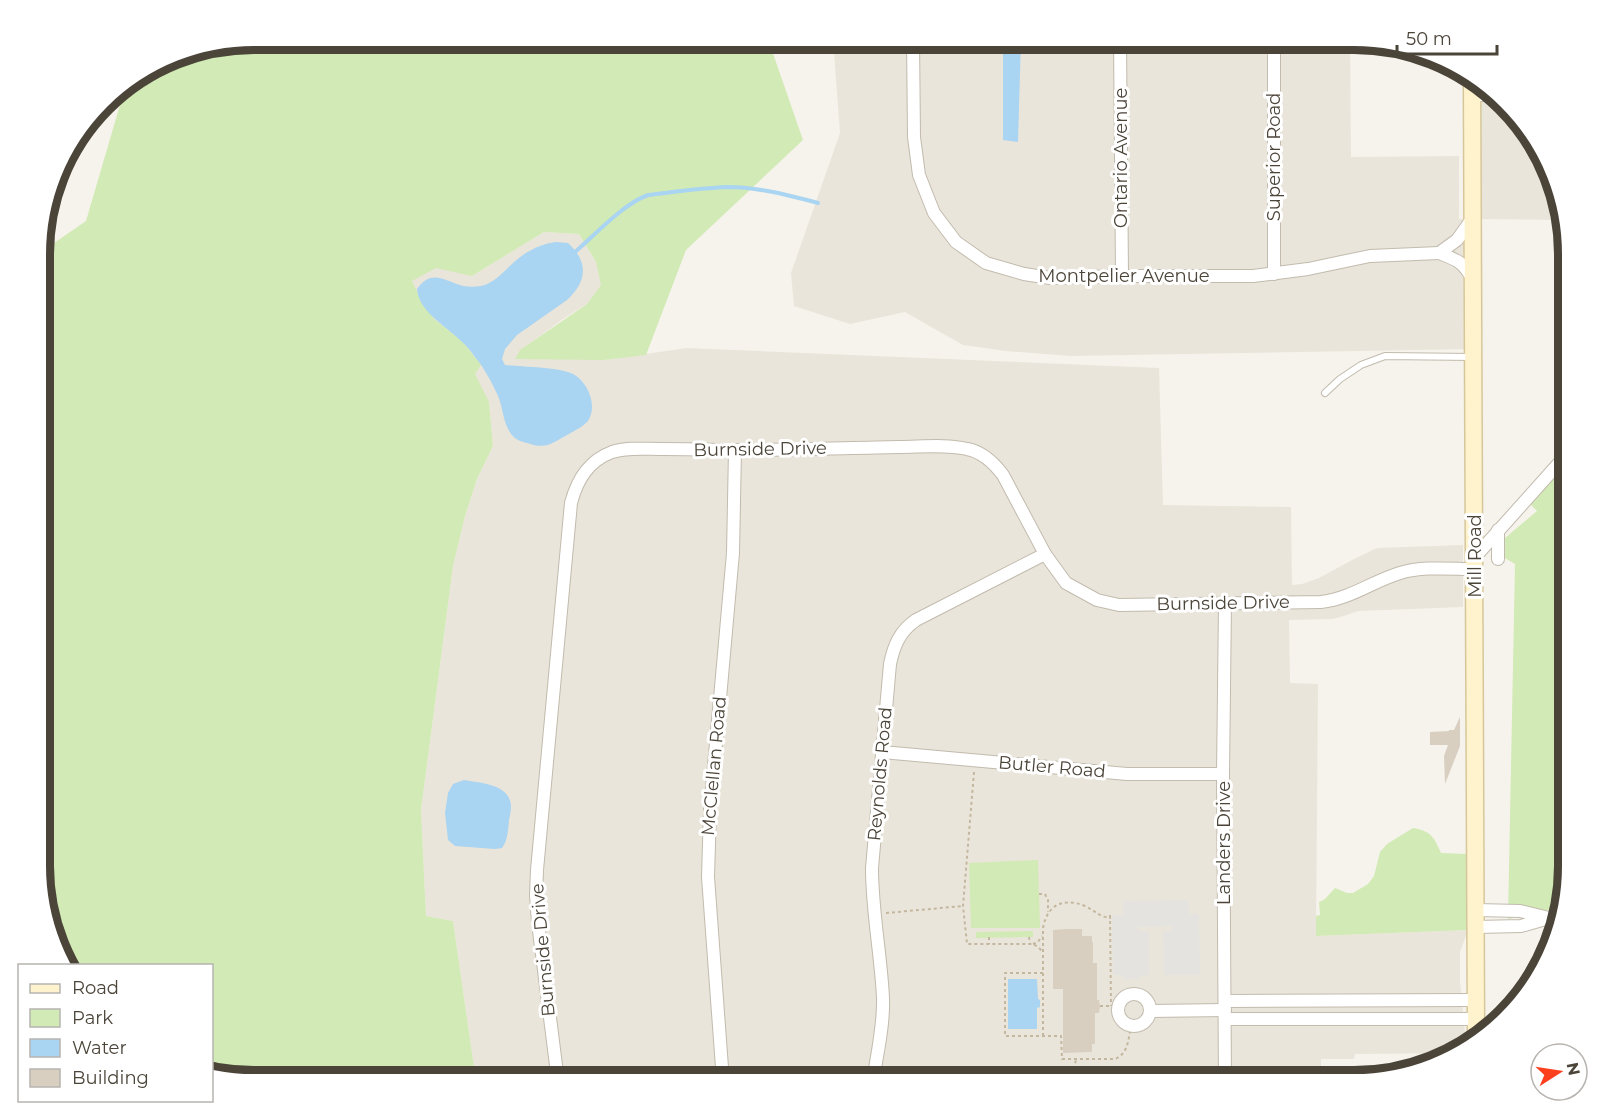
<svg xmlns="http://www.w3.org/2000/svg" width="1607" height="1120" font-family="Montserrat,sans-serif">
  <rect width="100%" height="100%" fill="#f6f3ec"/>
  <g fill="#eae5da">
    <polygon points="833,39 1350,39 1351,157 1459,156 1459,219 1472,219 1475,78 1484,83 1539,147 1561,220 1472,219 1474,349 1071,356 1006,351 963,345 905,312 850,324 794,306 791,273 840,133"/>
    <polygon points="544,232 579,234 596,262 602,285 587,304 563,319 521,350 604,360 687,348 1159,368 1163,505 1291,507 1292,585 1302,584 1319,578 1354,559 1377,548 1463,545 1463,607 1358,611 1341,617 1332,619 1289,620 1290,683 1318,684 1316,936 1468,930 1460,952 1460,982 1466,1044 1455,1053 1355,1054 1354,1059 1321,1059 1321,1081 476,1081 453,921 426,916 421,810 453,566 465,516 477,479 493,446 489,402 434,335 408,281 435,265 472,276"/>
  </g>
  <g fill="#d2eab5">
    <polygon points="254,39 768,39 803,140 686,250 646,355 604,360 515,359 520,350 587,304 601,285 596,262 579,234 544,232 472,276 436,268 412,281 422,302 434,319 462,341 481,365 475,374 489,402 493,446 477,479 465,516 453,566 421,810 426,916 453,921 476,1081 240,1081 212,1075 212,966 65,965 41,894 41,252 86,221 122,98 116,90 172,55"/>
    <polygon points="1568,460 1568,880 1562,907 1508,919 1515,564 1505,558 1505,538 1537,511 1529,503"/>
    <path d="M 1413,828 C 1431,831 1434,837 1441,853 L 1468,854 L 1468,930 L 1316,936 L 1316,916 L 1320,915 L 1319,902 L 1325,899 L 1335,888 L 1347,893 L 1353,893 L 1368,884 L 1374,876 L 1380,852 L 1387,844 Z"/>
    <polygon points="1038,860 1040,928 971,928 969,863"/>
    <polygon points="1033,931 1033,937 976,938 976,932"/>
  </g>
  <polygon fill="#e5e3e0" points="1189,900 1189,914 1199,914 1200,975 1164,975 1163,931 1172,931 1172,926 1138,927 1138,931 1149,931 1149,975 1139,976 1139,979 1123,979 1123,975 1113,975 1112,915 1123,915 1123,901"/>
  <g fill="#a9d4f2">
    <polygon points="1003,39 1021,39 1018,142 1003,140"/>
    <path d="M 556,242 L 568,243 C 589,262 587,282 567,300 L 517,335 L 505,349 L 502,359 L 505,365 C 523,367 558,367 573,374 C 588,382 598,406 588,421 C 583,427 575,430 569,434 C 552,443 547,450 527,443 C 523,442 519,441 515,438 C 503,428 504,410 498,396 C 492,383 485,369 475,357 C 471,351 466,345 460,340 C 445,325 419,312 417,289 C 432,268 445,281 463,286 C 469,287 475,287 481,286 C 494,283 502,273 511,265 C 523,253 539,244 556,242 Z"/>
    <path d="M 464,780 C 480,783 510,784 511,806 C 511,810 510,816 509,820 C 508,830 508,840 502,848 L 495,849 L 455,846 L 448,840 L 445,813 L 448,793 L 453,784 Z"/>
    <polygon points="1008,979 1037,979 1038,999 1040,1000 1040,1007 1037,1008 1037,1029 1008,1029"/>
  </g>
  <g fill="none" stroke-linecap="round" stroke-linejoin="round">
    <path stroke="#a9d4f2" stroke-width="4" d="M 575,252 C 596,234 623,204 648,195 C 674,192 700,188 727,187 C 758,187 788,195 818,203"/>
  </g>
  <g fill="#d8cfc1">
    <polygon points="1460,717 1460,746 1445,784 1444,756 1448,745 1430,745 1430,732 1449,731 1449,730 1454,730"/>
    <polygon points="1066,929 1082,929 1082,936 1092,936 1092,942 1093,942 1093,963 1097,963 1097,1000 1099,1000 1100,1006 1099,1013 1095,1013 1095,1044 1092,1044 1092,1052 1063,1053 1063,989 1053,989 1053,930"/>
  </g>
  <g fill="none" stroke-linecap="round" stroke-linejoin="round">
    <g stroke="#c2bbae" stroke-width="8">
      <polyline id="lane" points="1325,393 1340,379 1361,365 1385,356 1473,357"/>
    </g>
    <g stroke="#c2bbae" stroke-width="14">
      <g id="street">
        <polyline points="913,39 914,137 919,175 934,213 956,242 986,263 1024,274 1050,278 1122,276 1253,276 1308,269 1370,256 1439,253"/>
        <polyline points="1120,39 1122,276"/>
        <polyline points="1274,39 1274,274"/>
        <polyline points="1472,95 1494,95"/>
        <path d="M 1472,278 C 1462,261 1457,260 1439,253 L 1457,240 L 1472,219"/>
        <polyline points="1498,530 1498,559"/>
        <polyline points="1475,557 1568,453"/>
        <polyline points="1225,604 1223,774 1225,1081"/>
        <polyline points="882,752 1127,774 1223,774"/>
        <polyline points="1476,927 1521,926 1549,918 1520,911 1476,910"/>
        <circle cx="1134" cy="1010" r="16"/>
        <polyline points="1225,1001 1476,1000"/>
        <polyline points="1150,1011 1225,1010"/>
        <polyline points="1225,1019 1476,1019"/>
        <path d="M 558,1081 L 538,923 L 536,895 L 537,870 L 571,503 C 577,480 588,461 612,452 C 627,447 646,449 662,449 C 686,449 710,450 735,450 C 789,450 844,448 899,447 C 921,447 946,444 967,449 C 983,452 994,463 1003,475 L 1045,554 L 1066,583 L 1097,600 L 1119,605 L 1321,602 C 1350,599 1373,581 1400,573 C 1423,566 1451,569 1475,569"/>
        <polyline points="723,1081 708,877 710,810 733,553 735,450"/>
        <path d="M 873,1081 C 877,1054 884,1025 883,998 C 881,955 872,912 872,868 L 890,664 C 894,645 900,631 916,620 L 1045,554"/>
      </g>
    </g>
    <g stroke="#d6c79b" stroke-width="19">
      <polyline id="secondary" points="1472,77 1476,1036"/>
    </g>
    <g stroke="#c4b79f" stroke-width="2" stroke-dasharray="3 3" stroke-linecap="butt">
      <polyline points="974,772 963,906 967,944 1033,944 1038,947 1043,952"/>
      <polyline points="1039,894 1045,894 1048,900 1048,912"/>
      <polyline points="886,913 963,906"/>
      <polyline points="1110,915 1111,1006"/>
      <polyline points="989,937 989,944"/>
      <polyline points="1029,937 1030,944"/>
      <polyline points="1033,944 1038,942 1042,936"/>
      <path d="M 1043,973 L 1005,973 L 1005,1036 L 1061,1036 L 1062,1059 L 1115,1059 C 1129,1053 1128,1039 1131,1026"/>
      <polyline points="1100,1006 1119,1006"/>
      <path d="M 1043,1036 L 1043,928 C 1047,905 1063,897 1085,906 C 1096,911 1097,916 1111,918"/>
      <polyline points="1072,1081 1076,1059"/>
    </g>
    <use href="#lane" stroke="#fff" stroke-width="6"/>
    <use href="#street" stroke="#fff" stroke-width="12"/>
    <use href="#secondary" stroke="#fff3cd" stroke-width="16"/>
  </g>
  <g text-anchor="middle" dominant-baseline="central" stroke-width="6" stroke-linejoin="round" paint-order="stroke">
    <g font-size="18" fill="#4b4439" stroke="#fff">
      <text transform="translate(1274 157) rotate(-90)">Superior Road</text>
      <text transform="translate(1121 158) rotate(-90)">Ontario Avenue</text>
      <text x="1124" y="276">Montpelier Avenue</text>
      <text transform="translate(760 449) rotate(-1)">Burnside Drive</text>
      <text transform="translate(1475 556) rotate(-90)">Mill Road</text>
      <text transform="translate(1223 603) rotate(-1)">Burnside Drive</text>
      <text transform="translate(714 766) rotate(-85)">McClellan Road</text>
      <text transform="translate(1052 767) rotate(5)">Butler Road</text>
      <text transform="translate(880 774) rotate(-85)">Reynolds Road</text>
      <text transform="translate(1224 843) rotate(-90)">Landers Drive</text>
      <text transform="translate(543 950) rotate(-95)">Burnside Drive</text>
    </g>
  </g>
  <path d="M0 0H1607V1120H0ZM254 50H1354A204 204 0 0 1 1558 254V866A204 204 0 0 1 1354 1070H254A204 204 0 0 1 50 866V254A204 204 0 0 1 254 50Z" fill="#fff" fill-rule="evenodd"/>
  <path fill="none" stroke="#4b4439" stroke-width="8" d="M254 50H1354A204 204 0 0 1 1558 254V866A204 204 0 0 1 1354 1070H254A204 204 0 0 1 50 866V254A204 204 0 0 1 254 50Z"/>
  <rect x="18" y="964" width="195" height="138" fill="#ffffff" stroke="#b7b4b0" stroke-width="1.5"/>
  <rect x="30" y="984" width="30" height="9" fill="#fff3cd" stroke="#b7b4b0" stroke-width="1.5"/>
  <text x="72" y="994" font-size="18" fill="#4b4439">Road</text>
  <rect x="30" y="1009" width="30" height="18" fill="#d2eab5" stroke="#b7b4b0" stroke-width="1.5"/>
  <text x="72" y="1024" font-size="18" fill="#4b4439">Park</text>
  <rect x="30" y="1039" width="30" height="18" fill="#a9d4f2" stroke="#b7b4b0" stroke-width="1.5"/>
  <text x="72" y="1054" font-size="18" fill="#4b4439">Water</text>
  <rect x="30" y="1069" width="30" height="18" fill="#d8cfc1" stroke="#b7b4b0" stroke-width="1.5"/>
  <text x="72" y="1084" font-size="18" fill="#4b4439">Building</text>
  <g transform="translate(1559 1072) rotate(78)"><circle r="28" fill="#ffffff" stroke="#b7b4b0" stroke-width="1.5"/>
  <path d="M0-4.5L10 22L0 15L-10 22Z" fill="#fc3f1d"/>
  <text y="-9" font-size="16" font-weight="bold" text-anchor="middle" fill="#4b4439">N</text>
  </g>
  <path d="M1397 45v9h100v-9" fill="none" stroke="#4b4439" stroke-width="3"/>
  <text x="1406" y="45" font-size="18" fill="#4b4439" stroke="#ffffff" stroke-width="4.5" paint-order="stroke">50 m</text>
</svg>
